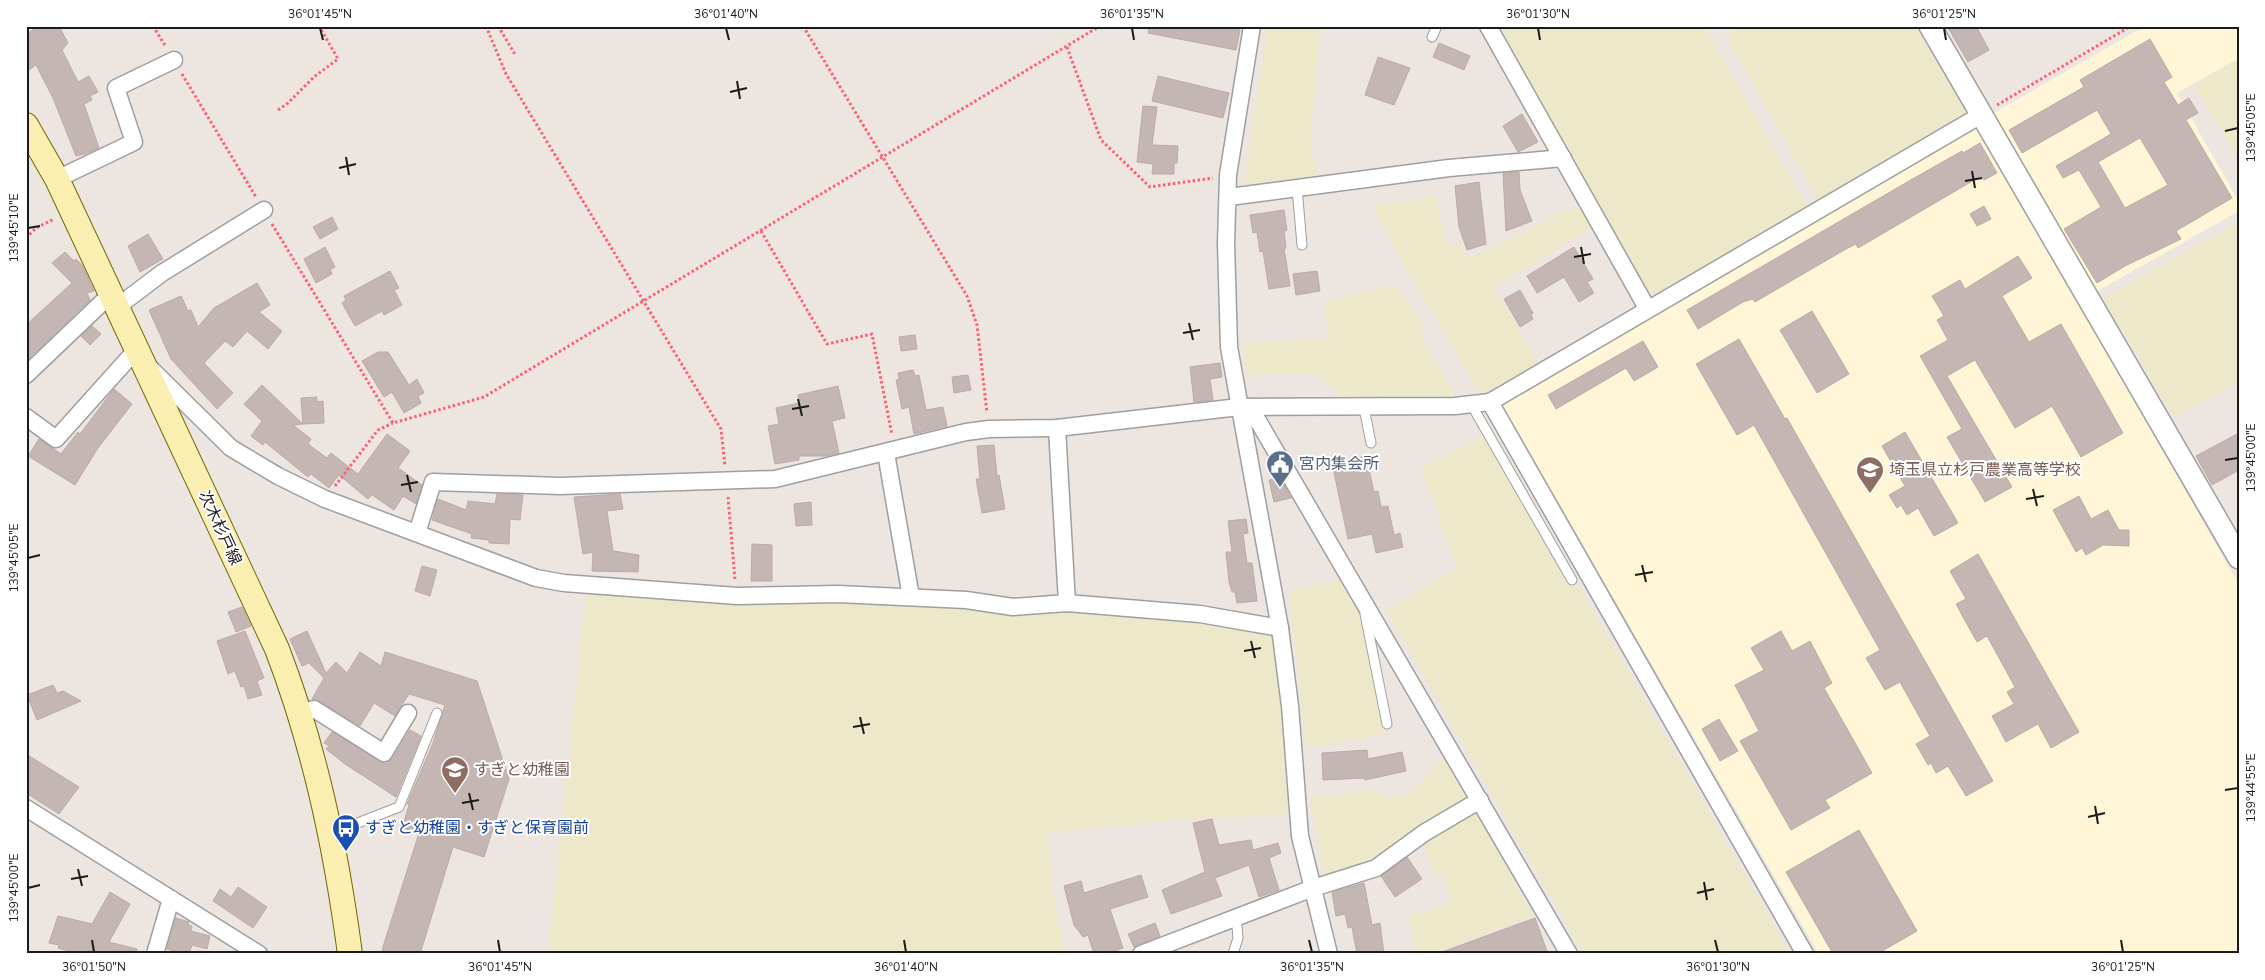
<svg xmlns="http://www.w3.org/2000/svg" width="2265" height="980" font-family="'Nunito Sans','Noto Sans JP',sans-serif">
  <rect width="100%" height="100%" fill="#ede6e0"/>
  <g fill="#fff6d7">
    <polygon points="2145,26 2239,26 2239,58 2177,93 2239,202 2239,211 2096,292 1994,113"/>
    <polygon points="1976,123 2239,585 2239,954 1819,954 1501,403"/>
  </g>
  <g fill="#ede8ca">
    <polygon points="1267,26 1321,26 1310,141 1318,179 1252,188 1244,184"/>
    <polygon points="1497,26 1704,26 1808,209 1658,294 1647,290"/>
    <polygon points="1742,26 1921,26 1970,113 1818,201 1726,35"/>
    <polygon points="2239,60 2239,159 2194,86"/>
    <polygon points="1436,197 1447,246 1459,243 1469,258 1545,222 1544,219 1580,207 1591,228 1494,288 1538,363 1482,396 1398,255 1372,205"/>
    <polygon points="2239,222 2239,381 2175,418 2103,299"/>
    <polygon points="1396,285 1424,327 1421,339 1460,402 1340,402 1337,392 1318,376 1302,373 1247,375 1244,343 1329,339 1325,301"/>
    <polygon points="1484,436 1570,583 1575,580 1790,954 1584,954 1386,610 1457,567 1421,468"/>
    <polygon points="1345,578 1360,600 1387,731 1358,740 1306,747 1289,591"/>
    <polygon points="587,585 1067,603 1280,628 1298,813 1182,820 1048,832 1053,895 1066,954 548,954"/>
    <polygon points="1451,757 1474,797 1412,830 1391,849 1361,863 1325,875 1310,797 1370,790 1391,798 1404,795 1412,791 1434,766"/>
    <polygon points="1477,807 1520,874 1513,879 1533,916 1432,954 1417,954 1409,917 1451,903 1442,874 1434,875 1423,839"/>
  </g>
  <g fill="#c4b7b3" stroke="#bfa9a2" fill-rule="evenodd">
    <polygon points="40,26 59,26 68,43 62,50 78,82 89,76 98,92 90,96 92,100 84,104 99,148 85,154 76,156 53,98 36,65 26,72 26,34"/>
    <polygon points="1149,26 1221,26 1240,30 1236,50 1148,33"/>
    <polygon points="1947,26 1976,26 1989,50 1968,62"/>
    <path d="M 2150,39 L 2172,77 L 2164,82 L 2178,105 L 2189,98 L 2198,113 L 2186,120 L 2232,198 L 2176,231 L 2181,239 L 2125,266 L 2097,283 L 2064,229 L 2101,207 L 2079,170 L 2063,178 L 2056,166 L 2111,134 L 2097,110 L 2022,153 L 2009,130 L 2084,87 L 2080,80 ZM 2140,138 L 2168,185 L 2125,208 L 2098,162 Z"/>
    <polygon points="1439,43 1470,56 1464,70 1433,57"/>
    <polygon points="1378,57 1410,68 1394,105 1365,95"/>
    <polygon points="1158,76 1229,93 1223,118 1152,101"/>
    <polygon points="1143,106 1157,107 1152,145 1178,146 1177,163 1174,163 1174,174 1152,174 1153,164 1137,162"/>
    <polygon points="1522,114 1538,142 1518,152 1503,126"/>
    <polygon points="1980,143 1997,173 1984,180 1981,176 1858,248 1856,244 1846,249 1755,302 1753,299 1743,302 1698,329 1687,310 1909,181 1962,151 1963,153"/>
    <polygon points="1519,172 1520,190 1532,221 1506,231 1503,173"/>
    <polygon points="1479,182 1486,244 1467,250 1459,227 1455,186"/>
    <polygon points="1984,206 1991,219 1977,226 1970,214"/>
    <polygon points="1284,210 1287,230 1284,231 1286,248 1284,248 1290,286 1269,289 1263,251 1260,252 1257,232 1253,233 1250,215"/>
    <polygon points="332,217 338,229 320,239 313,227"/>
    <polygon points="148,234 163,259 140,272 128,246"/>
    <polygon points="325,247 335,267 330,270 332,274 316,283 304,259"/>
    <polygon points="1574,247 1593,279 1587,282 1594,293 1579,302 1564,277 1537,293 1527,276"/>
    <polygon points="65,252 74,261 76,259 82,265 94,291 87,293 90,300 26,361 26,325 72,283 52,263"/>
    <polygon points="2018,256 2032,278 2002,296 2029,342 2061,324 2123,433 2081,457 2052,406 2015,428 1975,360 1947,376 2012,487 1985,502 1947,437 1962,429 1920,356 1948,340 1937,320 1944,316 1932,296 1960,280 1965,289"/>
    <polygon points="390,271 399,288 394,290 402,305 384,315 382,311 355,326 342,303 346,300 344,296"/>
    <polygon points="1317,271 1320,291 1296,295 1293,274"/>
    <polygon points="257,283 270,305 259,312 282,331 268,349 247,331 233,347 225,341 204,363 233,393 217,409 171,359 149,310 181,296 188,311 191,310 198,327 214,308"/>
    <polygon points="1520,290 1533,313 1531,315 1533,319 1520,327 1504,299"/>
    <polygon points="1812,311 1849,374 1817,393 1780,330"/>
    <polygon points="92,326 101,334 90,345 81,336"/>
    <polygon points="915,335 917,349 901,351 899,337"/>
    <polygon points="1739,339 1785,419 1787,418 1993,781 1966,796 1948,766 1936,773 1931,763 1928,765 1916,744 1930,736 1900,682 1885,690 1866,658 1880,650 1754,425 1737,435 1696,364"/>
    <polygon points="1643,341 1658,367 1634,381 1626,368 1556,409 1548,395"/>
    <polygon points="378,352 388,352 409,385 417,379 424,393 418,396 421,403 404,413 392,392 384,397 362,361"/>
    <polygon points="1220,363 1222,377 1210,379 1213,400 1194,402 1190,367"/>
    <polygon points="913,370 915,376 919,375 926,410 943,407 947,426 914,434 909,407 902,409 896,380 899,380 898,373"/>
    <polygon points="968,375 971,390 954,393 952,377"/>
    <polygon points="262,385 303,424 293,425 311,439 308,444 327,458 331,453 358,474 387,434 410,451 398,468 422,485 416,504 403,496 394,510 372,495 368,499 339,475 329,488 311,474 308,477 265,442 263,445 251,436 262,421 244,404"/>
    <polygon points="838,386 845,418 832,421 839,453 825,456 799,456 799,460 775,464 768,426 779,424 776,408 799,403 798,395"/>
    <polygon points="114,389 132,404 98,448 75,485 28,456 39,439 61,454 78,432 80,434"/>
    <polygon points="317,397 317,402 323,401 324,423 303,424 301,398"/>
    <polygon points="1905,432 1958,523 1934,536 1918,508 1907,515 1901,505 1897,508 1889,495 1905,486 1882,446"/>
    <polygon points="2239,433 2239,470 2212,485 2196,456"/>
    <polygon points="994,445 997,476 999,475 1005,509 982,513 976,479 980,479 977,446"/>
    <polygon points="1366,456 1374,492 1378,491 1381,507 1388,506 1394,535 1400,533 1403,547 1376,553 1372,534 1348,539 1332,463"/>
    <polygon points="1280,478 1291,498 1274,502 1269,480"/>
    <polygon points="497,494 523,495 520,520 510,519 509,544 489,543 489,540 471,538 472,534 432,520 438,499 466,510 468,501 495,504"/>
    <polygon points="620,494 623,509 607,511 613,551 639,555 638,572 592,571 593,552 583,554 574,497"/>
    <polygon points="2079,496 2091,519 2108,510 2119,530 2129,530 2129,546 2103,545 2086,555 2082,548 2076,552 2053,510"/>
    <polygon points="811,502 812,525 796,526 794,504"/>
    <polygon points="1246,519 1248,533 1243,534 1247,563 1252,563 1257,601 1237,603 1235,592 1232,592 1229,582 1226,552 1232,552 1228,521"/>
    <polygon points="752,544 772,545 772,581 751,581"/>
    <polygon points="1978,554 2079,732 2051,748 2038,724 2006,742 1992,716 2014,704 2007,692 2015,687 1987,636 1977,642 1968,626 1956,604 1966,599 1950,571"/>
    <polygon points="422,566 437,570 430,596 415,591"/>
    <polygon points="242,607 251,626 236,632 228,612"/>
    <polygon points="245,631 264,678 257,681 262,695 248,699 244,686 241,687 235,671 228,674 217,641"/>
    <polygon points="307,631 326,673 336,662 347,673 360,652 381,666 385,652 477,681 509,779 484,857 453,847 420,954 396,954 382,950 419,833 402,828 409,805 407,804 433,743 445,705 409,694 395,716 374,703 360,726 319,701 312,699 324,678 309,663 302,666 290,639"/>
    <polygon points="1781,631 1792,651 1810,641 1832,683 1824,688 1872,773 1825,800 1830,808 1791,830 1740,741 1759,731 1735,685 1764,670 1751,648"/>
    <polygon points="53,685 57,693 63,691 81,701 37,720 27,695"/>
    <polygon points="1719,719 1738,751 1720,761 1702,729"/>
    <polygon points="410,730 421,736 396,797 345,764 326,749 329,746 324,743 332,732 385,764 393,758"/>
    <polygon points="1367,750 1368,759 1402,752 1406,771 1365,780 1365,778 1323,780 1322,753"/>
    <polygon points="26,754 79,787 59,814 26,793"/>
    <polygon points="1212,819 1219,845 1251,840 1253,850 1278,843 1281,853 1269,858 1279,890 1259,897 1249,865 1215,878 1222,896 1171,914 1162,890 1205,872 1193,823"/>
    <polygon points="1859,830 1917,931 1877,954 1833,954 1786,872"/>
    <polygon points="1407,857 1422,879 1395,897 1381,876"/>
    <polygon points="1141,875 1148,897 1110,909 1123,948 1106,954 1094,954 1088,935 1083,937 1074,925 1064,886 1081,881 1084,893"/>
    <polygon points="1364,883 1372,925 1380,923 1384,954 1357,954 1352,927 1348,928 1345,914 1336,916 1332,892"/>
    <polygon points="238,887 267,907 253,928 213,901 220,889 231,897"/>
    <polygon points="110,892 130,904 109,942 137,949 137,954 80,954 58,948 59,945 49,943 58,916 92,924"/>
    <polygon points="176,918 189,922 188,925 192,926 191,931 210,936 207,949 192,945 189,954 184,954 167,949"/>
    <polygon points="1535,918 1548,954 1442,954 1442,952"/>
    <polygon points="1155,923 1160,936 1134,947 1128,934"/>
  </g>
  <g fill="none" stroke-linecap="round" stroke-linejoin="round">
    <g stroke="#9f9f9f" stroke-width="11">
      <g id="service">
        <polyline points="1432,37 1437,26"/>
        <polyline points="1297,188 1302,245"/>
        <polyline points="1471,404 1572,580"/>
        <polyline points="1364,408 1371,443"/>
        <polyline points="1365,614 1387,724"/>
        <polyline points="332,833 399,807 437,713"/>
        <polyline points="1233,954 1238,938 1236,916"/>
      </g>
    </g>
    <g stroke="#9f9f9f" stroke-width="19">
      <g id="minor">
        <polyline points="1252,26 1228,175 1226,243 1229,347 1280,628 1290,706 1300,836 1329,954"/>
        <polyline points="1488,26 1647,308"/>
        <polyline points="57,179 134,142 116,88 174,60"/>
        <polyline points="1229,197 1449,168 1563,158"/>
        <polyline points="117,307 162,273 264,210"/>
        <polyline points="151,369 231,448 278,476 325,499 536,578 564,583 737,596 838,594 966,600 1013,607 1067,603 1200,614 1280,628"/>
        <polyline points="26,375 111,294"/>
        <polyline points="1251,409 1569,954"/>
        <polyline points="26,417 56,439 136,350"/>
        <polyline points="1057,428 1067,603"/>
        <polyline points="886,453 911,597"/>
        <polyline points="417,533 433,482 560,486 775,479 966,432 989,429 1057,428 1239,407 1455,406 1490,402"/>
        <polyline points="300,713 314,709 384,753 408,713"/>
        <polyline points="26,808 259,954"/>
        <polyline points="155,954 171,899"/>
        <polyline points="1141,954 1313,888 1376,868 1424,833 1480,800"/>
        <polyline points="1805,954 1490,402 1981,115"/>
      </g>
    </g>
    <g stroke="#9f9f9f" stroke-width="24">
      <polyline id="tertiary" points="1930,26 2239,558"/>
    </g>
    <g stroke="#716603" stroke-width="26">
      <path id="secondary" d="M 26,125 L 57,179 L 277,649 C 315,748 336,849 350,954"/>
    </g>
    <g stroke="#fc6273" stroke-width="3" stroke-dasharray="2.5 2.5" stroke-linecap="butt">
      <polyline points="153,26 166,47"/>
      <polyline points="486,26 506,74 721,429 725,466"/>
      <polyline points="498,26 516,56"/>
      <polyline points="803,26 967,296 977,325 987,413"/>
      <polyline points="1067,47 1101,140 1150,187 1213,178"/>
      <polyline points="182,74 256,197"/>
      <polyline points="1997,105 2131,26"/>
      <polyline points="278,110 288,103 314,77 338,59 319,26"/>
      <polyline points="272,224 393,423 484,397 1100,26"/>
      <polyline points="761,231 827,344 872,334 892,435"/>
      <polyline points="26,238 36,228 54,219"/>
      <polyline points="335,486 378,430 393,423"/>
      <polyline points="728,497 735,580"/>
    </g>
    <use href="#service" stroke="#fff" stroke-width="9"/>
    <use href="#minor" stroke="#fff" stroke-width="16"/>
    <use href="#tertiary" stroke="#fff" stroke-width="21"/>
    <use href="#secondary" stroke="#faeeb1" stroke-width="24"/>
  </g>
  <path fill="none" stroke="#1b1b1b" stroke-width="2" d="M 320,28 L 323,40M 726,28 L 729,40M 1132,28 L 1134,40M 1538,28 L 1540,40M 1944,28 L 1946,40M 737,81 L 740,99M 730,92 L 747,88M 2225,131 L 2238,128M 346,157 L 349,175M 339,168 L 356,164M 1972,171 L 1975,188M 1965,181 L 1982,178M 28,228 L 40,226M 1581,247 L 1584,264M 1574,257 L 1591,254M 1189,323 L 1193,340M 1183,333 L 1200,330M 798,399 L 802,416M 792,409 L 809,406M 2225,460 L 2238,458M 407,475 L 411,492M 401,485 L 418,482M 2033,489 L 2037,506M 2026,499 L 2044,496M 28,558 L 40,555M 1642,565 L 1646,582M 1635,575 L 1653,572M 1251,641 L 1255,658M 1244,651 L 1261,648M 860,717 L 864,734M 853,727 L 870,724M 2225,790 L 2238,788M 469,793 L 473,810M 462,803 L 479,800M 2095,806 L 2098,824M 2088,817 L 2105,813M 78,869 L 82,886M 71,879 L 88,876M 1704,882 L 1707,900M 28,888 L 40,885M 1697,893 L 1714,889M 92,940 L 94,952M 498,940 L 500,952M 904,940 L 906,952M 1309,940 L 1312,952M 1715,940 L 1718,952M 2121,940 L 2123,952"/>
  <defs>
    <g id="civic-pin" transform="scale(1.4375)"><path d="M0 17L-7.5 6A9.5 9.5 0 1 1 7.5 6Z" fill="#5c6f8a" stroke="#fff"/><path d="M-.6-6.5H3V-4.5H.6V-3L4-1V1h2V6H-6V1h2V-1L-.6-3ZM-1.2 2.5V6h2.4V2.5Z" fill="#fff"/></g>
    <g id="school-pin" transform="scale(1.4375)"><path d="M0 17L-7.5 6A9.5 9.5 0 1 1 7.5 6Z" fill="#8d6e63" stroke="#fff"/><path d="M0-5L7-2L0 1L-7-2ZM-4 1L0 2.5L4 1V4Q0 6-4 4Z" fill="#fff"/></g>
    <g id="bus-pin" transform="scale(1.4375)"><path d="M0 17L-7.5 6A9.5 9.5 0 1 1 7.5 6Z" fill="#1a4fb4" stroke="#fff"/><path d="M-5-6H5V4H4V6H2V4H-2V6H-4V4H-5ZM-3.5-4V0h7V-4ZM-3.5 1.2v1.5H-2V1.2ZM2 1.2v1.5H3.5V1.2Z" fill="#fff"/></g>
  </defs>
  <g fill-rule="evenodd">
    <use href="#civic-pin" x="1280" y="464"/>
    <use href="#school-pin" x="1870" y="470"/>
    <use href="#school-pin" x="455" y="770"/>
    <use href="#bus-pin" x="346" y="828"/>
  </g>
  <g text-anchor="middle" dominant-baseline="central" stroke-width="4" stroke-linejoin="round" paint-order="stroke">
    <g font-size="16" fill="#4e5e75" stroke="#fff" text-anchor="start">
      <text x="1299" y="464">宮内集会所</text>
    </g>
    <g font-size="16" fill="#785e54" stroke="#fff" text-anchor="start">
      <text x="1889" y="470">埼玉県立杉戸農業高等学校</text>
      <text x="474" y="770">すぎと幼稚園</text>
    </g>
    <g font-size="16" fill="#1b1b1b" stroke="#fff">
      <text transform="translate(220 528) rotate(65)">次木杉戸線</text>
    </g>
    <g font-size="16" fill="#164399" stroke="#fff" text-anchor="start">
      <text x="365" y="828">すぎと幼稚園・すぎと保育園前</text>
    </g>
  </g>
  <rect width="2265" height="980" fill="none" stroke="#ffffff" stroke-width="55"/>
  <rect x="28" y="28" width="2210" height="924" fill="none" stroke="#1b1b1b" stroke-width="2"/>
  <g font-size="12" text-anchor="middle" fill="#1b1b1b">
    <text x="320" y="18">36°01'45"N</text>
    <text x="726" y="18">36°01'40"N</text>
    <text x="1132" y="18">36°01'35"N</text>
    <text x="1538" y="18">36°01'30"N</text>
    <text x="1944" y="18">36°01'25"N</text>
    <text transform="translate(2251 128) rotate(-90)" y="4">139°45'05"E</text>
    <text transform="translate(14 228) rotate(-90)" y="4">139°45'10"E</text>
    <text transform="translate(2251 458) rotate(-90)" y="4">139°45'00"E</text>
    <text transform="translate(14 558) rotate(-90)" y="4">139°45'05"E</text>
    <text transform="translate(2251 788) rotate(-90)" y="4">139°44'55"E</text>
    <text transform="translate(14 888) rotate(-90)" y="4">139°45'00"E</text>
    <text x="94" y="971">36°01'50"N</text>
    <text x="500" y="971">36°01'45"N</text>
    <text x="906" y="971">36°01'40"N</text>
    <text x="1312" y="971">36°01'35"N</text>
    <text x="1718" y="971">36°01'30"N</text>
    <text x="2123" y="971">36°01'25"N</text>
  </g>
</svg>
